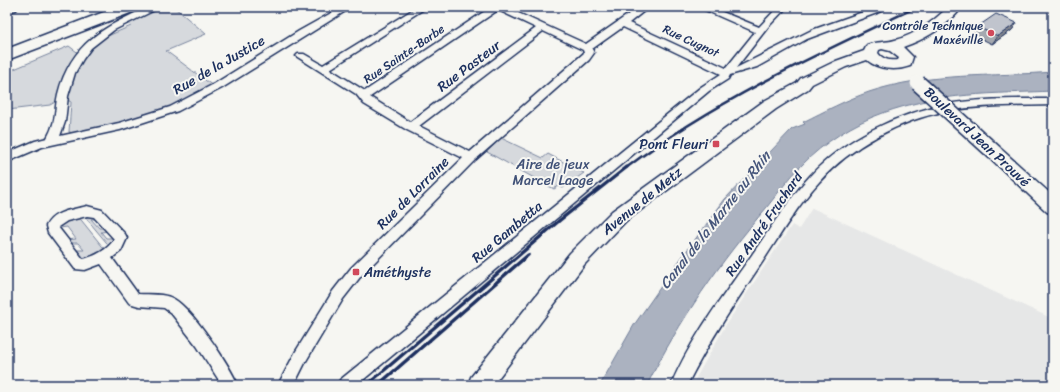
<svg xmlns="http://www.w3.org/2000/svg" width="1060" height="392" font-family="Sriracha,sans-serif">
  <rect width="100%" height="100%" fill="#f6f6f2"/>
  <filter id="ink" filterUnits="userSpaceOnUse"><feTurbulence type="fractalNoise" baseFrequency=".025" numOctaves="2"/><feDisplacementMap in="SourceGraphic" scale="8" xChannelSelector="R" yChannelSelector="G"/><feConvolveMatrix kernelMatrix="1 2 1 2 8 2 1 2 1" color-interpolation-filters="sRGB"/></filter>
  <g filter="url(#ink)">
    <polygon fill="#e6e7e7" points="812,208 1053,319 1053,385 692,385 727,323 792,225 799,229"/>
    <g fill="#d6d9dd" stroke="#78849e">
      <polygon points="160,7 174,7 206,34 166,51 213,86 166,109 129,121 74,133 69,132 71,102 66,99 73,72 77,70 76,66 96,41 131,26 128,22"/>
      <polygon points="69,46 77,52 63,76 57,101 50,105 8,110 7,72"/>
      <polygon points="501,138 543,158 548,154 584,173 563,188 559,186 554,189 487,152"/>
      <polygon points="95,213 99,219 91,219 99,228 107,228 110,231 101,232 106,238 115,238 111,248 86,218 88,215"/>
      <polygon points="78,216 106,251 86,262 74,250 84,250 78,243 69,243 66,240 76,239 67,227 60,228 57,227 57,223"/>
    </g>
    <path fill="#abb2c0" stroke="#717e99" d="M 1053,72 L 1053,91 C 993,94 941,92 883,113 C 854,123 823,143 802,165 C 789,178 778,193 767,207 C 720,262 679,321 647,385 L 600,385 L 634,325 L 671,272 L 725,199 L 792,129 L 805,124 L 803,122 C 825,111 846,100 869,92 C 929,72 992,77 1053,72 Z"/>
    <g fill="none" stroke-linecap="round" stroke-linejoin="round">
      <g stroke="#1b2f5e" stroke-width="3">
        <g id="street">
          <path d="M 149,7 L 161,7 L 114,30 L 91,48 L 83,59 L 75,73 L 68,96 L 65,122 L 60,136 L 119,123 L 170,107 L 214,84 L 299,31 L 342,7 L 352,7 L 222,88 L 178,111 L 120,130 L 42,147 L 7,162 L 7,153 L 35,141 L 47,138 C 57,120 54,112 58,94 C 71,43 105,26 149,7 Z"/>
          <path d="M 417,7 L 427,7 L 330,69 L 365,91 L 491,7 L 505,7 L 586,44 L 639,7 L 649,7 L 629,23 L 726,68 L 755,32 L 698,7 L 710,7 L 759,27 L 778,7 L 787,7 L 768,27 L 736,68 L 812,30 L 877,7 L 889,7 L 877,13 L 807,39 L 757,67 L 730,75 L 728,79 L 709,91 L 357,385 L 337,385 L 340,380 L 701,87 L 721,74 L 623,27 L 592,49 L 594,53 L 589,60 L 475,160 L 361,276 L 343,299 L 306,361 L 294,385 L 278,385 L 296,351 L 333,291 L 351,268 L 463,158 L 407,130 L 364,104 L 356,94 L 296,56 L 298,54 L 304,54 L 323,65 ZM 498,10 L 536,28 L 410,122 L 370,97 ZM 543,31 L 583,50 L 584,53 L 470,152 L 419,126 Z"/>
          <path d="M 1053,99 L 1053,105 C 1018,106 982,105 947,111 C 900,120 851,146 819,182 C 798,205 782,232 765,258 C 737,300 709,341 687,385 L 671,385 C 690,340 721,299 749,259 C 769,231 787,201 810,176 C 845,138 897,114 947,104 C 982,98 1018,99 1053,99 Z"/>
          <path d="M 87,206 L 102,210 L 125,234 L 127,238 L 121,251 L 112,258 L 138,294 C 151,295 163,293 174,299 C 193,310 229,364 238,385 L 222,385 L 197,346 L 171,313 L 164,308 L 139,306 L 129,303 L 101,264 L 85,270 L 75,269 L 48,233 L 46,226 C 53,211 72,210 87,206 ZM 87,216 L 94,217 L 114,239 C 109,249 94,257 83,259 L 58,227 L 67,221 Z"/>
        </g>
      </g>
      <g stroke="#1b2f5e" stroke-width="3">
        <g id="secondary">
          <path d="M 948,7 L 962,7 C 948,26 924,40 903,47 L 913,57 L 910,66 C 896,71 879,70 867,60 L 846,67 L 812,84 L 808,89 L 776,109 L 626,221 L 584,265 L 493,385 L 468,385 L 471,377 L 570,253 L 612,211 L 764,101 L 797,83 L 801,78 L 836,61 L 864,51 L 867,45 C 878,41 885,43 895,40 C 915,35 933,22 948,7 ZM 882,49 L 890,51 L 899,58 L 898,60 C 891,61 883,60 878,53 L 879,50 Z"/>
          <polygon points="995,147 1001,149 1053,196 1053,214 1047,212 989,157 987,153 989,149"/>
        </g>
      </g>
      <g stroke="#1b2f5e" stroke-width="3">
        <g id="highway">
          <polygon points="7,7 18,7 16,10 7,12"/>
          <polygon points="117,7 140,7 138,10 7,60 7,49"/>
        </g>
      </g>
      <use href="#street" fill="#f6f6f2" fill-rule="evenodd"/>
      <use href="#secondary" fill="#f6f6f2" fill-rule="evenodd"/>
      <use href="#highway" fill="#f6f6f2" fill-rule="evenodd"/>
      <path stroke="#1b2f5e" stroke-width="2.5" d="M 626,168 C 715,101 817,54 917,7"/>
      <g stroke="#1b2f5e" stroke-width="3.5">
        <polyline points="367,385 560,220 627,167"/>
        <polyline points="378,385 528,255"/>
      </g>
      <g stroke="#1b2f5e" stroke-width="18" stroke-linecap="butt">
        <polyline id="secondary-bridge" points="918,83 995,153"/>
      </g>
      <use href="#secondary-bridge" stroke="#f6f6f2" stroke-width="15"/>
    </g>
    <polygon fill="#a5a9b0" stroke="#1b2f5e" points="1017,23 1012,30 992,44 972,34 977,27"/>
    <polygon fill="#868990" stroke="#1b2f5e" points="1017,23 1012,30 992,44 998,36"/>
    <polygon fill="#c0c4cd" stroke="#1b2f5e" points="996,14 1017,23 998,36 977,27"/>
  </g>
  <g fill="#d1495b" stroke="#f6f6f2" stroke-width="1.5">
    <circle cx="991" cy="33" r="4"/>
    <rect x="712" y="140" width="8" height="8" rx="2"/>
    <rect x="352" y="268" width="8" height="8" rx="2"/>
  </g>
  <g text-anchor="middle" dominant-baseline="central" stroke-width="4" stroke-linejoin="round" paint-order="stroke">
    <g font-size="12" fill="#1b2f5e" stroke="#f6f6f2" text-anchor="end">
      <text x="983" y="26">Contrôle Technique<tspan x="983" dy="14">Maxéville</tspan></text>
    </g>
    <g font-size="12" fill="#1b2f5e" stroke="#f6f6f2">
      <text transform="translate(691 41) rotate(25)">Rue Cugnot</text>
      <text transform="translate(404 54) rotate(-34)">Rue Sainte-Barbe</text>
    </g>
    <g font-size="14" fill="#1b2f5e" stroke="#f6f6f2">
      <text transform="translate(219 65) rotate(-30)">Rue de la Justice</text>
      <text transform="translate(469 66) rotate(-37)">Rue Pasteur</text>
      <text transform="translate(977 137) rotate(43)">Boulevard Jean Prouvé</text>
      <text transform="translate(413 193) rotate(-45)">Rue de Lorraine</text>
      <text transform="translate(642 201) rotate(-39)">Avenue de Metz</text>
      <text transform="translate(764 224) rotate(-55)">Rue André Fruchard</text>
      <text transform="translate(507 232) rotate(-40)">Rue Gambetta</text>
    </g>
    <g font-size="14" fill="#1b2f5e" stroke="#f6f6f2" text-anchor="end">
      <text x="708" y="144">Pont Fleuri</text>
      <text x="364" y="272" text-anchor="start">Améthyste</text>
    </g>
    <g font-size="14" fill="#405177" stroke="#f6f6f2">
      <text x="553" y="164">Aire de jeux<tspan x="553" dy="16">Marcel Laage</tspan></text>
    </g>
    <g font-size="15" font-style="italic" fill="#46567b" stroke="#f6f6f2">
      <text transform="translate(715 220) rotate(-52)">Canal de la Marne au Rhin</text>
    </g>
  </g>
  <rect width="1060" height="392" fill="none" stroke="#f6f6f2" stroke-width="24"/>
  <rect x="12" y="12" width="1036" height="368" fill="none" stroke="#1b2f5e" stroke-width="1.5" filter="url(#ink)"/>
</svg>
